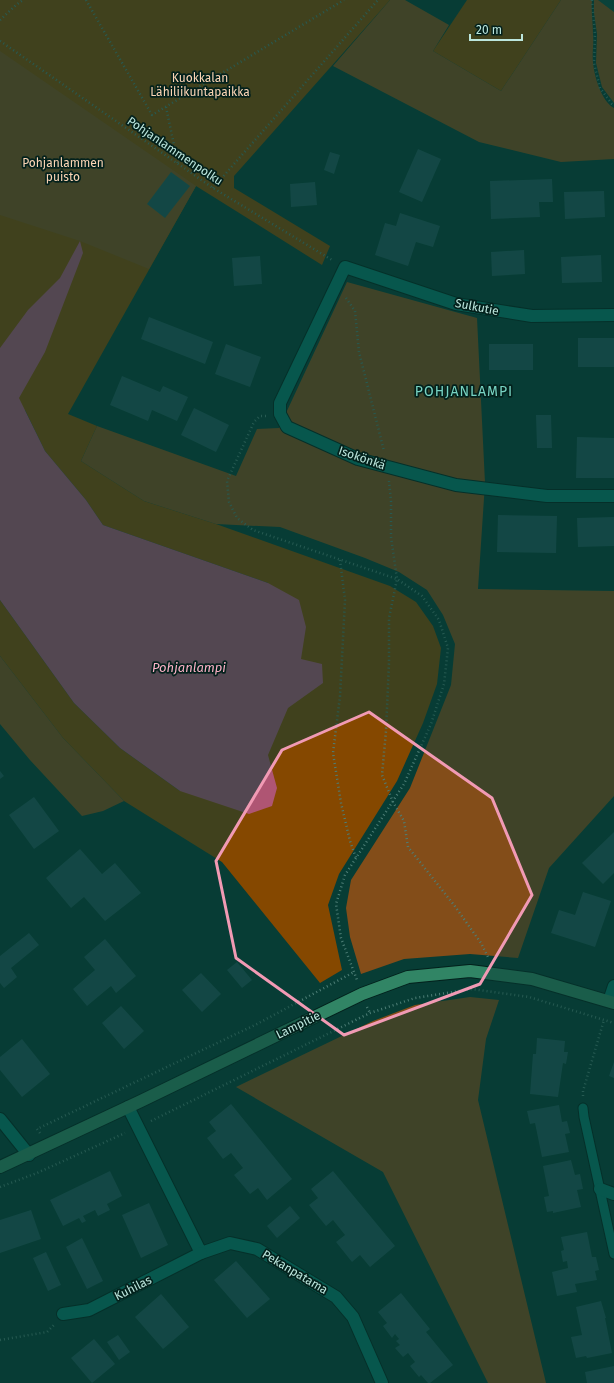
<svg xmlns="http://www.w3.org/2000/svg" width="614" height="1383" font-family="'Fira Sans',sans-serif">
  <rect width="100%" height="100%" fill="#073d35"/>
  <polygon fill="#0e4b42" points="598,0 614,0 614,12"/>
  <g fill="#854800">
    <polygon points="0,0 390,0 234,176 234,188 330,246 322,265 196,186 68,414 97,426 81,461 144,501 216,524 390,586 416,602 433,626 441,648 437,684 423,723 397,781 339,874 328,905 342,970 320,983 222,862 124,801 63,738 0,656 0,600 74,703 120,748 180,791 268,583 103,525 86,500 45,451 25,410 0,426"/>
    <polygon points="467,0 561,0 501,91 433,51"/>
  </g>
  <g fill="#834d19">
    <path d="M 390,0 L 405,0 L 449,25 L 433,51 L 501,91 L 561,0 L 592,0 C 591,12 593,22 593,34 C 594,43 592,52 593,62 C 594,75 601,101 614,108 L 614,159 L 561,162 L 479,142 L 333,66 Z"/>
    <polygon points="594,0 598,0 614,12 614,103 602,87 596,63 597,34 594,13"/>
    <polygon points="0,51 196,186 149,269 80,241 0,215"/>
    <polygon points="347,282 477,318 485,483 478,589 614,591 614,796 549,868 518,958 470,954 404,959 361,974 350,937 346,908 351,880 410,788 451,685 455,644 443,615 427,590 399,572 365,558 280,527 216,524 144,501 81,461 97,426 236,476 257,429 279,428"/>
    <polygon points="0,656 63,738 124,801 103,811 82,816 30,760 0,724"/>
    <polygon points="470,997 499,1000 486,1039 478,1100 546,1383 488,1383 383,1172 236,1087 373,1021 415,1005"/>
  </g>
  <polygon fill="#af5573" points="80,241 83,253 45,352 19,398 45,451 86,500 103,525 268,583 299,600 306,627 301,659 322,664 323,683 288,708 268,755 277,788 272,806 249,814 180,791 120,748 74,703 0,600 0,348 28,310 60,278"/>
  <g fill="#225659">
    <polygon points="418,149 441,159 422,202 399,192"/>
    <polygon points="330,152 340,155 334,174 324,170"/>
    <polygon points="171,172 190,186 165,218 147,204"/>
    <polygon points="552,179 553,202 539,202 540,217 491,219 490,181"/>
    <polygon points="315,182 317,205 291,207 290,184"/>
    <polygon points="604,191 605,217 565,219 564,192"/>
    <polygon points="400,213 440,226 433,247 416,242 408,266 375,255 385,223 396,226"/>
    <polygon points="524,250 525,274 492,276 491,252"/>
    <polygon points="601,255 602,282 562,283 561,257"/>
    <polygon points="260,256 262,284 234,286 232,258"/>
    <polygon points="149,317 213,342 205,364 141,339"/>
    <rect x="578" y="338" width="36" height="29"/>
    <polygon points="226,344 261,357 250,387 215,374"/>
    <rect x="489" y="344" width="44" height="26"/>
    <polygon points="122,376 160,392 163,386 188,397 177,421 152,410 148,421 110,405"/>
    <polygon points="194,408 229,425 216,452 181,435"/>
    <polygon points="536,415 551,415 552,448 537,448"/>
    <polygon points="577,437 614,438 614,478 576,478"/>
    <polygon points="498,515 557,516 556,553 497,552"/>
    <polygon points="614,517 614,546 578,547 577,518"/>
    <polygon points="0,771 4,776 0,779"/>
    <polygon points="34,797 59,831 34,849 9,815"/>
    <polygon points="614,832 614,873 603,884 582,863"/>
    <polygon points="80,849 102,874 115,863 141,893 105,921 84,897 71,908 46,878"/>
    <polygon points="583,892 611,901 595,947 551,933 559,910 575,915"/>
    <polygon points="29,933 39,945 11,968 17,977 4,988 0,983 0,956"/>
    <polygon points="105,939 136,976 116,993 111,986 87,1006 73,989 95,970 84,957"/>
    <polygon points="237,962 252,980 242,988 227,970"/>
    <polygon points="201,973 221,994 202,1012 182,990"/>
    <polygon points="121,1006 144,1031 124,1049 102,1023"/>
    <polygon points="537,1038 565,1041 564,1052 568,1052 566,1064 563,1063 558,1097 530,1094 533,1054 536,1054"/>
    <polygon points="22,1039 50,1074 22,1097 0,1070 0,1057"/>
    <polygon points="614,1062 614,1078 609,1076"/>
    <polygon points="231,1104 292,1179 267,1200 258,1188 250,1194 234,1175 243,1168 231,1153 223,1159 207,1138 216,1131 209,1122"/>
    <polygon points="559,1105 562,1122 567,1121 570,1133 565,1134 569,1152 542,1157 535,1123 530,1124 527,1111"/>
    <polygon points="571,1160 575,1175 580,1174 583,1189 577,1190 581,1207 553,1213 553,1211 547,1212 544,1197 549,1196 543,1166"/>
    <polygon points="110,1171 122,1196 107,1204 110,1210 98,1216 95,1210 83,1216 86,1221 82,1223 79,1218 63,1226 50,1200"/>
    <polygon points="333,1171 395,1246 370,1267 360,1255 352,1262 336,1242 345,1235 333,1220 326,1226 309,1205 318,1198 311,1189"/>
    <polygon points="149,1203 168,1245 141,1258 122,1215"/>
    <polygon points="290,1206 300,1218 277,1238 267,1226"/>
    <polygon points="31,1210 41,1239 0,1253 0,1220"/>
    <polygon points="587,1232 592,1257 596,1257 599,1270 595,1271 597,1280 575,1284 577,1292 557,1296 552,1272 568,1268 567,1261 563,1262 561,1251 564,1250 561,1237"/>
    <polygon points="82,1238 103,1281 87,1289 66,1247"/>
    <polygon points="46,1252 61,1285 48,1291 33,1258"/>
    <polygon points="236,1261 270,1299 247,1318 214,1280"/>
    <polygon points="401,1293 430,1329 426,1332 453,1365 430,1383 428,1383 421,1375 419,1377 410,1366 415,1362 408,1353 403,1357 395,1348 400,1345 396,1341 399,1339 395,1334 392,1338 383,1326 387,1323 378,1312"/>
    <polygon points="161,1294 189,1327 163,1349 135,1317"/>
    <polygon points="601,1301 606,1318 605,1318 612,1353 587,1358 586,1356 576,1358 571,1337 582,1335 576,1307"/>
    <polygon points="118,1335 130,1352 119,1360 107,1342"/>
    <polygon points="94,1339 115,1364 92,1383 71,1358"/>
    <polygon points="614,1366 614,1383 587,1383 585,1372"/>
  </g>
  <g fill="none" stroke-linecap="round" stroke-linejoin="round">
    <g stroke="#03211c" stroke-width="11">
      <polyline id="lane" points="583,1108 584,1117 614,1254"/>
    </g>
    <g stroke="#03211c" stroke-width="14">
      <g id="street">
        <polyline points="614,315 532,316 456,304 345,267 280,403 280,414 287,427 358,459 456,485 547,496 614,496"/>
        <polyline points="609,1001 614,986"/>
        <polyline points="128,1107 201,1253 230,1243 257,1249 336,1297 353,1317 382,1383"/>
        <polyline points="0,1119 29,1155"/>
        <polyline points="600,1189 614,1194"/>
        <polyline points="63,1314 89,1310 201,1253"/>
      </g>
    </g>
    <g stroke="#03211c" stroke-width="14">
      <polyline id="secondary" points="0,1167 141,1101 362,994 408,977 470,971 532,979 614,1003"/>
    </g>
    <g stroke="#4d7e76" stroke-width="2.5" stroke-dasharray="1 3" stroke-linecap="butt">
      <polyline points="86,0 152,115 344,0"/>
      <polyline points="592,0 595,34 594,63 600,88 612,104 614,105"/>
      <polyline points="0,20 16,5 23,0"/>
      <polyline points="0,41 213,188 332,260"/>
      <polyline points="166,107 178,164"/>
      <polyline points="213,188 378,0"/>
      <polyline points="346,298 355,311 359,352 384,451"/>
      <polyline points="266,416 260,416 254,422 227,481 229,502 237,518 253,530 397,579 422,596 439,620 448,648 444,684 431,724 404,784 345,875 336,904 341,938 357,980"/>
      <polyline points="389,481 391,501 391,537 397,579 389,618 389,662 386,731 382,775 393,802 404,821 408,847 454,905 481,943 489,959"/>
      <polyline points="340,560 345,600 340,696 333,753 341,803 350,841 356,858"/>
      <polyline points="367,1007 370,1013"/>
      <polyline points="583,1096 583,1091 604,1020"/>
      <polyline points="151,1121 370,1013 415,998 472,989 529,997 614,1023"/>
      <polyline points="40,1133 37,1129 257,1024 354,972"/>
      <polyline points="0,1187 37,1173 125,1133"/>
      <polyline points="0,1340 47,1332 54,1325"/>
    </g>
    <use href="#lane" stroke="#07786a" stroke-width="9"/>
    <use href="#street" stroke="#07786a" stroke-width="12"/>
    <use href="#secondary" stroke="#318565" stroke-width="12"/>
  </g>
  <path d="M0 0H614V1383H0ZM 369,712 L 492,798 L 532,895 L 480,984 L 344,1035 L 236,958 L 216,861 L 282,750 Z" fill="#073d35" fill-opacity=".55" fill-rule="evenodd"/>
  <path fill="none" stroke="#f19ab4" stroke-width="3" stroke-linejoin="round" d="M 369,712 L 492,798 L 532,895 L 480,984 L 344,1035 L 236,958 L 216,861 L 282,750 Z"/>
  <g text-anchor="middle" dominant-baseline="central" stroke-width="3.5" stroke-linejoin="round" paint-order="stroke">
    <g font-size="12" fill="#fcd5b5" stroke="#03211c">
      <text x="200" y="78">Kuokkalan<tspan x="200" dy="14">Lähiliikuntapaikka</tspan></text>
      <text x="63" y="163">Pohjanlammen<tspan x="63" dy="14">puisto</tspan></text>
    </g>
    <g font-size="12" fill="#bce6dd" stroke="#03211c">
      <text transform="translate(175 151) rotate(34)">Pohjanlammenpolku</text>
      <text transform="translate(477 307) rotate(11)">Sulkutie</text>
      <text transform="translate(362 458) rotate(19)">Isokönkä</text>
      <text transform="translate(298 1025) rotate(-26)">Lampitie</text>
      <text transform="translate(295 1272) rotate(31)">Pekanpatama</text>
      <text transform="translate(133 1288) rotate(-27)">Kuhilas</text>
    </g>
    <g font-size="13" font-style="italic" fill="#fcb2c7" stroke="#03211c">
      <text x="189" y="667">Pohjanlampi</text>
    </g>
    <g font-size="14" letter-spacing="1" fill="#77d3c2" stroke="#03211c">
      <text x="464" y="391">POHJANLAMPI</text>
    </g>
  </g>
  <path d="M470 34v6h52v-6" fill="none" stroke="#bce6dd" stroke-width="2"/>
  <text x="476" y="34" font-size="12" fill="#bce6dd" stroke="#03211c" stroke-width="3" paint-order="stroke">20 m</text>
</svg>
